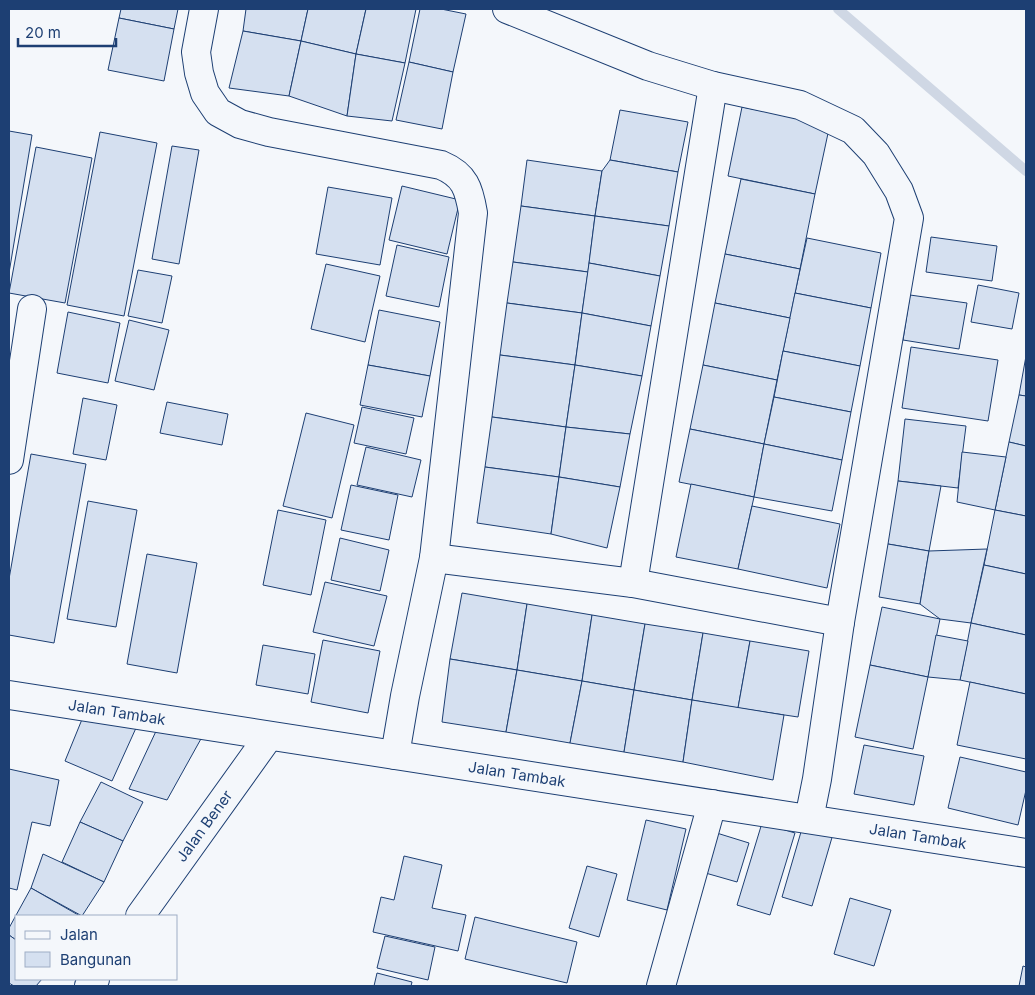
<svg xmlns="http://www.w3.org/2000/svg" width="1035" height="995" font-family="Inter,sans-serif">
  <rect width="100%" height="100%" fill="#f4f7fb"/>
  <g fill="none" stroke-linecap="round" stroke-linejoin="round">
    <polyline stroke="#cfd7e4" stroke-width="10" points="838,9 1026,171"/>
  </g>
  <g fill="#d5e0f0" stroke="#1d3f73">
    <polygon points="121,9 178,9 174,29 119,18"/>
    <polygon points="246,9 308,9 301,41 243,31"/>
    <polygon points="308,9 366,9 356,54 301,41"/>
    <polygon points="366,9 416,9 405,63 356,54"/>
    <polygon points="420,9 441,9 466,14 453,72 409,62"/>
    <polygon points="119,18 174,29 164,81 108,70"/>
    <polygon points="243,31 301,41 289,96 229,88"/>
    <polygon points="301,41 356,54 347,116 289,96"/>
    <polygon points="356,54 405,63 392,121 347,116"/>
    <polygon points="409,62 453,72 442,129 396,120"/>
    <polygon points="742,107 830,124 815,194 728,176"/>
    <polygon points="620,110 688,122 678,172 610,160"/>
    <polygon points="9,131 32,135 9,273"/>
    <polygon points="100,132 157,143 124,316 67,305"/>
    <polygon points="172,146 199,150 179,264 152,259"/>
    <polygon points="36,147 92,158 65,303 9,293"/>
    <polygon points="527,160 602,171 595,216 521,206"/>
    <polygon points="610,160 678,172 669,226 595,216 602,171"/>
    <polygon points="741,179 815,194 800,269 725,254"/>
    <polygon points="402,186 460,200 447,254 389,240"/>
    <polygon points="328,187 392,198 380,265 316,254"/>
    <polygon points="521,206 595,216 588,272 513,262"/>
    <polygon points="595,216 669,226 660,276 589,263"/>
    <polygon points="931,237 997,246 992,281 926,272"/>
    <polygon points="807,238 881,253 871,308 795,293"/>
    <polygon points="397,245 449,257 439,307 386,296"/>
    <polygon points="725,254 800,269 790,318 715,303"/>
    <polygon points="513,262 588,272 582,313 507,303"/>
    <polygon points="589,263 660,276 651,326 582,313"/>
    <polygon points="326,264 380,276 365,342 311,329"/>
    <polygon points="138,270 172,276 162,323 128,316"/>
    <polygon points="978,285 1019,293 1012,329 971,322"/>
    <polygon points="795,293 871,308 860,366 783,351"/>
    <polygon points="910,295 967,303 959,349 903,340"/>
    <polygon points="507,303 582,313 575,365 500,355"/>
    <polygon points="715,303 790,318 777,380 703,365"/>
    <polygon points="379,310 440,322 430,376 368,365"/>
    <polygon points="68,312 120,323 108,383 57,373"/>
    <polygon points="582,313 651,326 642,376 575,365"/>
    <polygon points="129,320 169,330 154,390 115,381"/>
    <polygon points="911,347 998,360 988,421 902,408"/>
    <polygon points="783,351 860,366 851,412 774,397"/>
    <polygon points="500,355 575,365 566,427 492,417"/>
    <polygon points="1026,356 1026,396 1019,395"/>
    <polygon points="368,365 430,376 422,417 360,405"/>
    <polygon points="575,365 642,376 630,434 566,427"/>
    <polygon points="703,365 777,380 764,444 690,429"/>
    <polygon points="1019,395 1026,396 1026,446 1009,442"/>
    <polygon points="774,397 851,412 842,460 764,444"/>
    <polygon points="83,398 117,405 106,460 73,454"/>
    <polygon points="167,402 228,414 222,445 160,433"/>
    <polygon points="362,407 414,418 406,454 354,443"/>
    <polygon points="306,413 354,425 332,518 283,506"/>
    <polygon points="492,417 566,427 559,477 485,467"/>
    <polygon points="905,419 966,426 958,488 898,481"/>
    <polygon points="566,427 630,434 620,487 559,477"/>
    <polygon points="690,429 764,444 754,497 679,482"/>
    <polygon points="1009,442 1026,446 1026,516 995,510"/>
    <polygon points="764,444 842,460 832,511 754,497"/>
    <polygon points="366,447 421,460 412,497 357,485"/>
    <polygon points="962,452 1006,457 995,510 957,502"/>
    <polygon points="31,454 86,464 54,643 9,635 9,579"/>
    <polygon points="485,467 559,477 551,534 477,523"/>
    <polygon points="559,477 620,487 607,548 551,534"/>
    <polygon points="898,481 941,486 929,551 888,544"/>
    <polygon points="691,484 754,497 738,569 676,557"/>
    <polygon points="351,485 398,495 389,540 341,530"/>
    <polygon points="88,501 137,510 116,627 67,619"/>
    <polygon points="752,506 840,524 827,588 738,569"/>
    <polygon points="278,510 326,520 311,595 263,585"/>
    <polygon points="995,510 1026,516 1026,574 984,565"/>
    <polygon points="340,538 389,550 380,591 331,580"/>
    <polygon points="888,544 929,551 920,604 879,597"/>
    <polygon points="987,549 971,623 940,619 920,604 929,551"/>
    <polygon points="147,554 197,563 177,673 127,664"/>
    <polygon points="984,565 1026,574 1026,635 971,623"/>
    <polygon points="325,582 387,596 374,646 313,632"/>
    <polygon points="462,593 527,604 517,670 450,659"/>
    <polygon points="527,604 592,615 582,681 517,670"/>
    <polygon points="882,607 940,619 928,677 870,665"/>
    <polygon points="592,615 645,624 634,690 582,681"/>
    <polygon points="971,623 1026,635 1026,694 960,680"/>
    <polygon points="645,624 703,633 692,700 634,690"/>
    <polygon points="703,633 750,641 738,708 692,700"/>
    <polygon points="936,635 968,641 960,680 928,677"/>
    <polygon points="323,640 380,651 368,713 311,702"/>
    <polygon points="750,641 809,651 798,717 738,708"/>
    <polygon points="263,645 315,654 308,694 256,685"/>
    <polygon points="450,659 517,670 506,732 442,722"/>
    <polygon points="870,665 928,677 913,749 855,737"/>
    <polygon points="517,670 582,681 570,743 506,732"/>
    <polygon points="582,681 634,690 624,752 570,743"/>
    <polygon points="970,682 1026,694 1026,759 957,745"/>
    <polygon points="634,690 692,700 683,762 624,752"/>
    <polygon points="692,700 784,715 773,780 683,762"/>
    <polygon points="85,712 136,728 112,781 65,761"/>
    <polygon points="157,729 202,737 167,800 129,789"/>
    <polygon points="864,745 924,756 914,805 854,794"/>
    <polygon points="960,757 1026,772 1026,790 1018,825 948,808"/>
    <polygon points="9,769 59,780 50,826 32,822 17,890 9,888"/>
    <polygon points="101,782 143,802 123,841 80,822"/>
    <polygon points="646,820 686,829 667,910 627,900"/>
    <polygon points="80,822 123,841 104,882 62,862"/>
    <polygon points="762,823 795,833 770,915 737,905"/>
    <polygon points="803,825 833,834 812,906 782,897"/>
    <polygon points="707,830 749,843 737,882 695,870"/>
    <polygon points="43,854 104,882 82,916 31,888"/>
    <polygon points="404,856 442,865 432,908 466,915 458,951 373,932 381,897 394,900"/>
    <polygon points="587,866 617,874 599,937 569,928"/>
    <polygon points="31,888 80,916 16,916 16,940 9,935 9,928"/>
    <polygon points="850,898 891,910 874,966 834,954"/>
    <polygon points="475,917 577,942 567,983 465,959"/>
    <polygon points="9,935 16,940 16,979 42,979 36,986 14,986 9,983"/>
    <polygon points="385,936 435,947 428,980 377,968"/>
    <polygon points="1023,966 1026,967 1026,986 1019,986"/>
    <polygon points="377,973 412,982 411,986 374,986"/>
  </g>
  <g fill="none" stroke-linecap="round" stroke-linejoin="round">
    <g stroke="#1d3f73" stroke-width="30">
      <g id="minor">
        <path d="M 204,9 L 196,52 L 199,73 L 205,93 L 218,112 L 240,124 L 269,132 L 441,165 C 465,175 469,189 473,213 L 434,558 L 405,696 L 395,755"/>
        <polyline points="507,9 648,66 713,86 800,105 853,130 876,154 899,191 909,218 840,622 817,779 809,819"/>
        <polyline points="9,460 32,309"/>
        <polyline points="434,558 633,583 840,622"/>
        <polyline points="633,583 713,86"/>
        <polyline points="9,695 1026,853"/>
        <polyline points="140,916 269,736"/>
        <polyline points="89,986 95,979"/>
        <polyline points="661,986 712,804"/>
      </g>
    </g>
    <use href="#minor" stroke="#f4f7fb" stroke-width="28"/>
  </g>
  <g text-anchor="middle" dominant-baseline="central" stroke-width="4" stroke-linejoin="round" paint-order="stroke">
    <g font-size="15" fill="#1d3f73" stroke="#f4f7fb">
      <text transform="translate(117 712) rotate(9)">Jalan Tambak</text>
      <text transform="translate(517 774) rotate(9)">Jalan Tambak</text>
      <text transform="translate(204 826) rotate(-54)">Jalan Bener</text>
      <text transform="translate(918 836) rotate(9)">Jalan Tambak</text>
    </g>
  </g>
  <rect width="1035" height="995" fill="none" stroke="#1d3f73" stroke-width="20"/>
  <rect x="15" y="915" width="162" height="65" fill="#f4f7fb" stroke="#9eadc5"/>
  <rect x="25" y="931" width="25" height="8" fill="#f4f7fb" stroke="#9eadc5"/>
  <text x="60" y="940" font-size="15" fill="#1d3f73">Jalan</text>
  <rect x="25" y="952" width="25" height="15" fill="#d5e0f0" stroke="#9eadc5"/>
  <text x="60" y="965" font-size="15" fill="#1d3f73">Bangunan</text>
  <path d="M18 38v8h98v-8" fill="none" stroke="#1d3f73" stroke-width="2.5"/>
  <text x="25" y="38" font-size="15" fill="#1d3f73" stroke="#f4f7fb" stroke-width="4" paint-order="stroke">20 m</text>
</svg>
